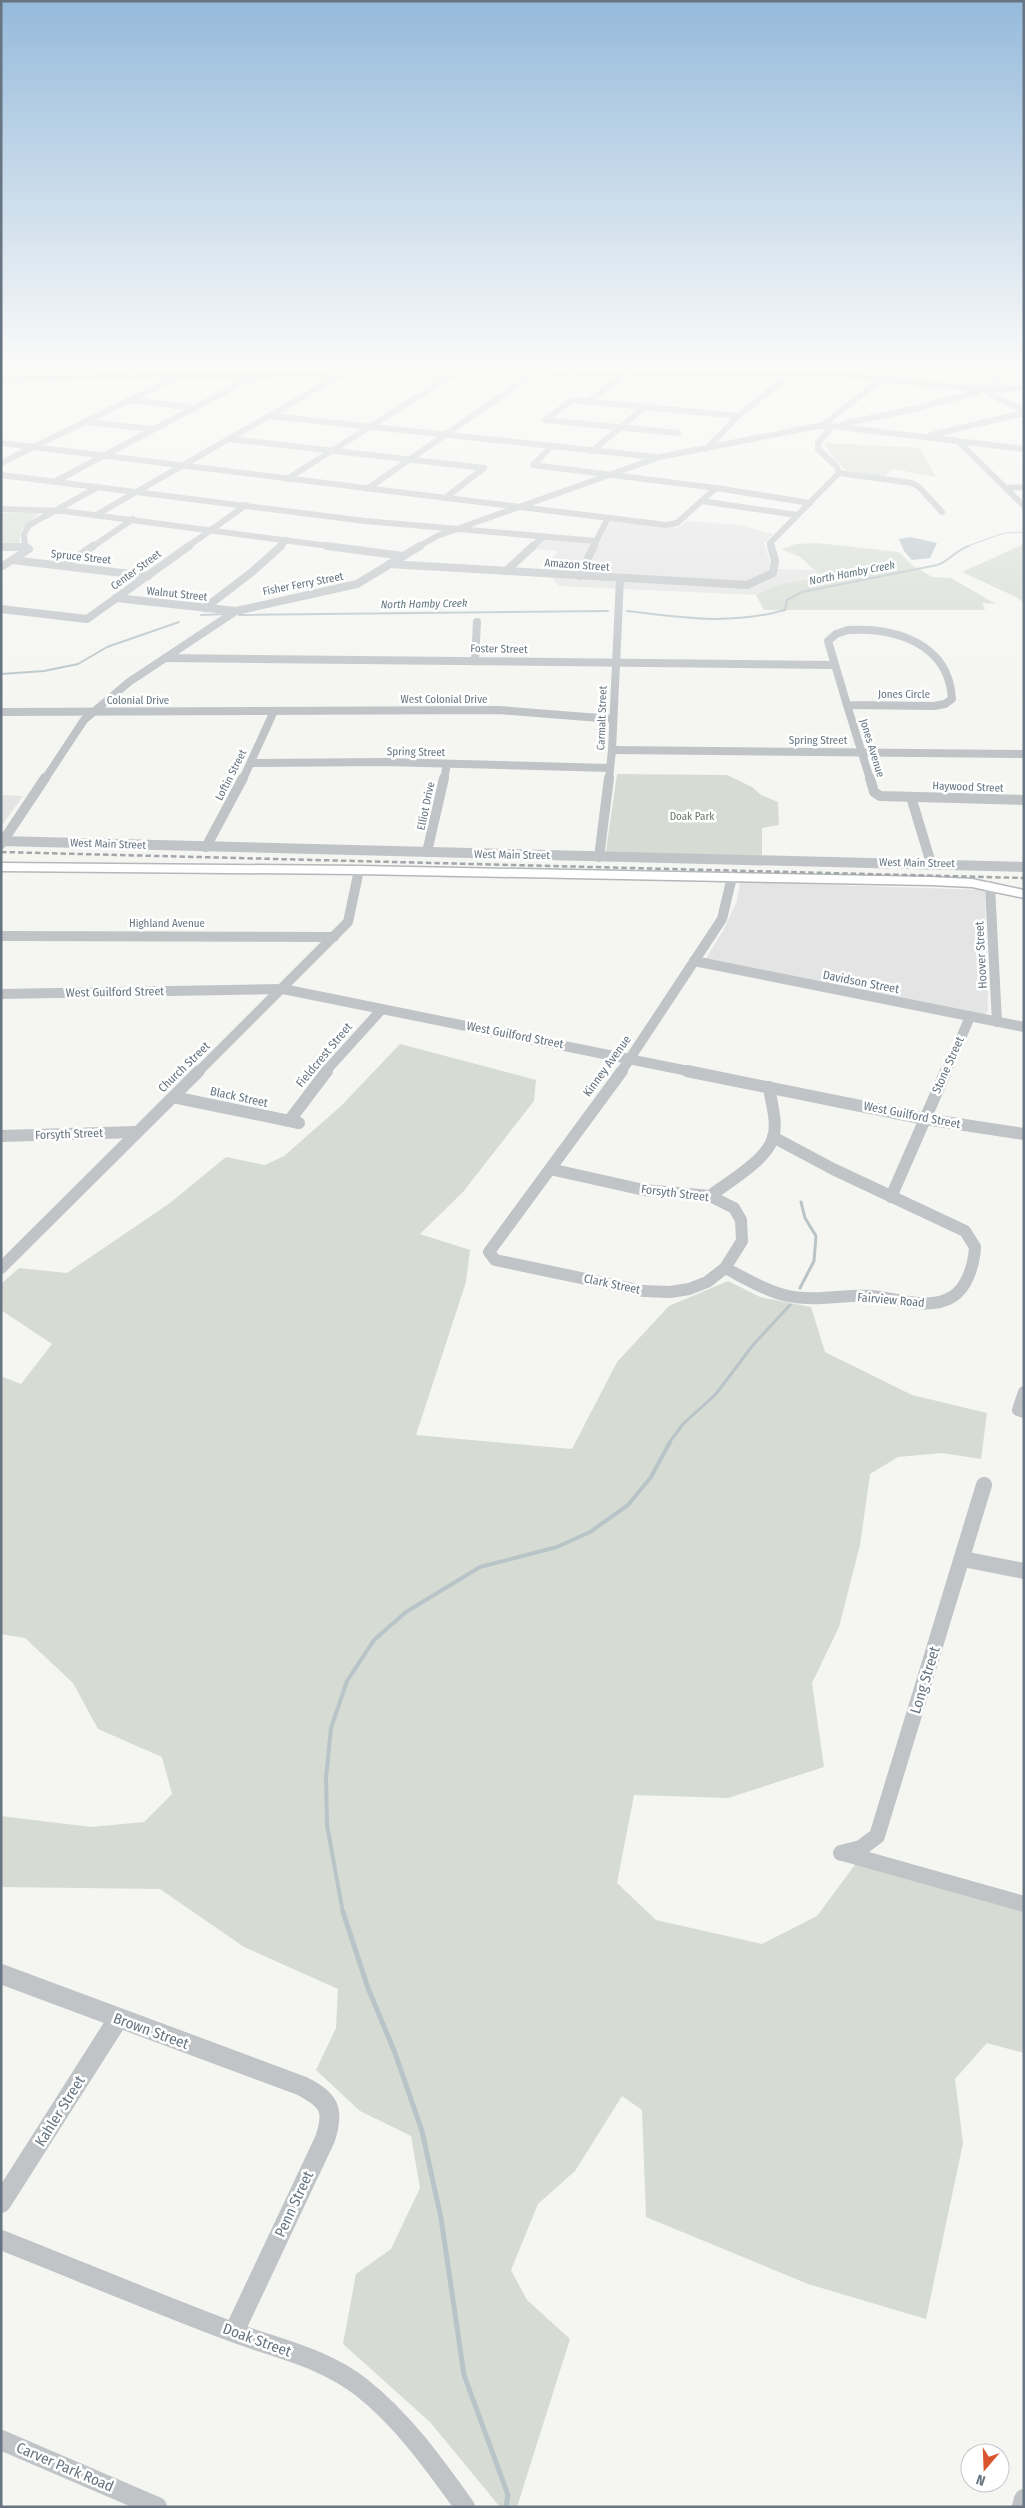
<svg xmlns="http://www.w3.org/2000/svg" width="1025" height="2508" font-family="'Fira Sans Condensed',sans-serif">
  <rect width="100%" height="100%" fill="#f5f5f2"/>
  <g fill="#e3e4e3">
    <polygon points="612,520 677,528 686,521 739,525 773,534 764,543 772,569 813,570 823,577 777,585 756,595 559,586 543,568 558,551 534,549 544,539 599,542"/>
    <polygon points="1,795 23,796 1,827"/>
    <polygon points="740,882 985,890 988,1010 985,1014 972,1014 704,962 724,929 737,901"/>
  </g>
  <g fill="#d6dcd3">
    <polygon points="341,364 558,364 545,366 553,374 319,375 320,372"/>
    <path d="M 825,443 L 920,448 L 936,477 L 894,469 L 884,476 L 847,472 C 838,459 832,460 825,443 Z"/>
    <polygon points="1,513 39,513 21,530 19,545 1,545"/>
    <polygon points="816,543 899,552 912,565 932,577 951,578 996,604 982,603 985,610 764,610 756,595 777,585 822,577 800,557 781,549 796,544"/>
    <polygon points="1024,544 1024,603 1016,597 962,572"/>
    <polygon points="617,774 727,775 752,787 761,795 778,802 779,825 762,828 762,858 605,857"/>
    <polygon points="400,1044 536,1080 534,1101 463,1192 420,1234 470,1250 466,1282 416,1435 572,1449 617,1362 669,1306 728,1281 760,1297 811,1307 825,1352 912,1395 987,1413 981,1459 942,1453 898,1457 870,1474 860,1545 839,1627 812,1683 824,1767 728,1798 634,1795 617,1883 656,1920 762,1944 817,1916 857,1862 1024,1910 1024,2053 987,2043 955,2079 963,2143 926,2319 808,2284 646,2217 642,2110 622,2096 575,2171 538,2204 511,2270 527,2300 570,2339 517,2507 500,2507 430,2422 343,2344 356,2274 391,2249 420,2188 411,2136 360,2111 316,2070 336,2028 338,1989 244,1947 160,1889 1,1887 1,1816 91,1827 144,1822 172,1794 162,1757 98,1729 73,1683 25,1638 1,1634 1,1376 21,1384 52,1344 1,1310 1,1284 19,1268 67,1273 170,1203 226,1157 265,1165 284,1156 341,1106"/>
  </g>
  <polygon fill="#b8c4c8" points="910,537 937,543 930,558 912,560 904,551 899,539"/>
  <g fill="none" stroke-linecap="round" stroke-linejoin="round">
    <g stroke="#b8c4c8" stroke-width="1">
      <polyline points="563,371 581,366"/>
      <polyline points="965,547 1004,533 1024,532"/>
    </g>
    <g stroke="#b8c4c8" stroke-width="2">
      <path d="M 627,611 C 681,618 732,625 785,610 L 787,600 L 802,592 L 937,565 C 950,561 954,551 969,546"/>
      <polyline points="201,615 226,614"/>
      <polyline points="239,615 608,611"/>
      <polyline points="1,674 44,671 78,664 107,647 179,622"/>
    </g>
    <g stroke="#b8c4c8" stroke-width="3">
      <polyline points="800,1288 814,1261 816,1236 805,1218 801,1202"/>
      <polyline points="669,1443 683,1424 716,1394 753,1345 790,1305"/>
    </g>
    <polyline stroke="#b8c4c8" stroke-width="4" points="343,1913 327,1825 326,1778 331,1728 347,1681 374,1640 406,1612 480,1567 557,1547 590,1532 628,1505 651,1477 670,1442"/>
    <polyline stroke="#b8c4c8" stroke-width="5" points="343,1912 368,1988 395,2053 422,2131 441,2218 464,2375 508,2495 506,2507"/>
    <g stroke="#b4b8bb" stroke-width="3">
      <polygon id="major" points="1,863 359,866 931,877 972,879 1024,890 1024,898 972,887 931,885 359,874 1,871"/>
    </g>
    <g stroke="#c0c4c7" stroke-width="6">
      <polyline points="126,376 136,364"/>
      <polyline points="1,379 126,376 824,373 987,390 1024,388"/>
      <polyline points="987,390 991,395 1024,410"/>
      <polyline points="987,390 1014,364"/>
      <polyline points="129,400 196,408"/>
      <polyline points="588,402 626,373 632,364"/>
      <polyline points="270,416 655,457"/>
      <polyline points="545,420 573,400 738,416"/>
      <polyline points="545,420 678,433"/>
      <polyline points="85,422 154,429"/>
      <polyline points="843,424 918,408 977,392"/>
      <polyline points="823,425 1024,449"/>
      <polyline points="931,435 1024,413"/>
      <polyline points="230,439 484,468"/>
      <polyline points="958,441 1024,506"/>
      <polyline points="1,443 666,525 677,523 716,488"/>
      <polyline points="551,447 533,465 716,488 810,503"/>
      <polyline points="706,449 738,416 792,373"/>
      <polyline points="592,451 644,408"/>
      <polyline points="1,463 174,378"/>
      <polyline points="839,473 912,483 919,487 942,512"/>
      <polyline points="1,475 365,521 596,541"/>
      <polyline points="287,479 452,375"/>
      <polyline points="54,482 255,376"/>
      <polyline points="1006,488 1024,487"/>
      <polyline points="367,489 533,374"/>
      <polyline points="445,498 484,468"/>
      <polyline points="701,501 797,515"/>
      <polyline points="1,509 63,511 336,547"/>
      <polyline points="96,515 339,376"/>
      <polyline points="1,547 25,547"/>
      <polyline points="25,547 24,534 29,525 98,487"/>
      <polyline points="92,547 133,519"/>
      <polyline points="187,547 246,505"/>
      <polyline points="279,547 287,540"/>
      <polyline points="418,547 437,536 660,457 823,425 901,364"/>
      <polyline points="532,547 543,537"/>
      <polyline points="593,547 608,518"/>
      <polyline points="771,547 770,543 839,473 837,467 818,449 818,443 829,430 823,425"/>
    </g>
    <g stroke="#c0c4c7" stroke-width="8">
      <polyline points="327,546 403,556"/>
      <polyline points="1,547 25,547"/>
      <polyline points="12,560 148,576"/>
      <polyline points="389,564 747,585 773,573 775,561 771,546"/>
      <polyline points="64,566 93,546"/>
      <polyline points="1,567 29,549 25,546"/>
      <polyline points="506,571 533,546"/>
      <polyline points="579,576 594,546"/>
      <polyline points="116,598 236,611"/>
      <polyline points="205,608 252,572 281,546"/>
      <polyline points="1,609 87,619 189,546"/>
      <path d="M 848,630 C 896,627 949,644 952,699 L 945,704 L 934,706 L 847,705 L 828,641 L 836,634 Z"/>
      <polyline points="165,658 834,665"/>
      <polyline points="475,660 477,622"/>
      <polyline points="847,705 870,779"/>
      <polyline points="1,712 499,710 612,719"/>
      <polyline points="612,750 1024,754"/>
      <polyline points="251,763 385,762 610,768"/>
      <polyline points="45,779 84,720 129,682 236,611 357,584 420,546"/>
      <polyline points="243,779 274,711"/>
      <polyline points="444,779 447,764"/>
      <polyline points="609,779 612,750 620,579"/>
    </g>
    <g stroke="#c0c4c7" stroke-width="10">
      <polyline points="870,778 874,792 880,796 1024,800"/>
      <polyline points="911,797 931,863"/>
      <polyline points="1,841 1024,867"/>
      <polyline points="1,844 45,778"/>
      <polyline points="206,847 243,778"/>
      <polyline points="427,852 444,778"/>
      <polyline points="599,857 609,778"/>
      <polyline points="990,886 997,1022"/>
      <polyline points="1,936 334,937"/>
      <polyline points="694,961 1024,1027"/>
      <polyline points="1,994 283,989 693,1072"/>
      <polyline points="198,1072 348,922 359,870"/>
      <polyline points="325,1072 382,1009"/>
      <polyline points="621,1072 722,919 732,877"/>
      <polyline points="946,1072 970,1017"/>
    </g>
    <g stroke="#c0c4c7" stroke-width="12">
      <polyline points="687,1071 925,1119 1024,1134"/>
      <polyline points="173,1097 299,1123"/>
      <polyline points="289,1121 327,1071"/>
      <polyline points="1,1136 136,1132"/>
      <polyline points="550,1169 644,1190 710,1196 734,1208 741,1220 742,1241 725,1268 707,1282 689,1289 670,1292 643,1291 495,1260 489,1252 622,1071"/>
      <path d="M 710,1196 C 728,1182 766,1161 773,1138 C 778,1123 771,1102 769,1087"/>
      <polyline points="891,1197 946,1071"/>
      <polyline points="1,1268 199,1071"/>
      <path d="M 725,1268 C 745,1278 766,1291 788,1296 C 816,1302 844,1294 872,1296 C 897,1298 929,1311 952,1297 C 967,1288 974,1265 975,1247 L 965,1231 L 833,1169 L 773,1137"/>
      <polyline points="1024,1392 1018,1410 1024,1412"/>
    </g>
    <g stroke="#c0c4c7" stroke-width="16">
      <polyline points="963,1559 1024,1571"/>
      <polyline points="841,1853 861,1848 877,1836 984,1485"/>
      <polyline points="843,1853 1024,1904"/>
    </g>
    <g stroke="#c0c4c7" stroke-width="20">
      <path d="M 1,1974 L 302,2086 C 329,2100 335,2109 325,2139 L 234,2332"/>
      <polyline points="1,2203 118,2019"/>
      <path d="M 1,2240 C 77,2270 153,2302 230,2331 C 274,2348 323,2357 361,2387 C 403,2420 434,2464 465,2507"/>
      <polyline points="1,2440 157,2507"/>
      <polyline points="1022,2507 1024,2499"/>
    </g>
    <use href="#major" fill="#fff" fill-rule="evenodd"/>
    <polyline stroke="#a2a7ac" stroke-width="2.5" stroke-dasharray="5.5 3" stroke-linecap="butt" points="1,852 1024,878"/>
  </g>
  <linearGradient id="sky" x2="0" y2="1"><stop stop-color="#95badb"/><stop offset="0.51" stop-color="#fafaf9"/><stop offset="1" stop-color="#fafaf9" stop-opacity="0"/></linearGradient>
  <rect width="1025" height="715" fill="url(#sky)"/>
  <g text-anchor="middle" dominant-baseline="central" stroke-width="5" stroke-linejoin="round" paint-order="stroke">
    <g font-size="11" fill="#667581" stroke="#fff">
      <text transform="translate(81 557) rotate(6)">Spruce Street</text>
      <text transform="translate(577 565) rotate(4)">Amazon Street</text>
      <text transform="translate(136 570) rotate(-36)">Center Street</text>
      <text transform="translate(303 584) rotate(-11)">Fisher Ferry Street</text>
      <text transform="translate(177 594) rotate(6)">Walnut Street</text>
      <text transform="translate(499 649) rotate(1)">Foster Street</text>
      <text x="904" y="694">Jones Circle</text>
      <text x="444" y="699">West Colonial Drive</text>
      <text x="138" y="700">Colonial Drive</text>
      <text transform="translate(602 718) rotate(-88)">Carmalt Street</text>
      <text x="818" y="740">Spring Street</text>
      <text transform="translate(872 748) rotate(73)">Jones Avenue</text>
      <text transform="translate(416 752) rotate(1)">Spring Street</text>
      <text transform="translate(231 775) rotate(-63)">Loftin Street</text>
      <text transform="translate(968 787) rotate(2)">Haywood Street</text>
      <text transform="translate(426 806) rotate(-78)">Elliot Drive</text>
      <text transform="translate(108 844) rotate(2)">West Main Street</text>
      <text transform="translate(512 855) rotate(1)">West Main Street</text>
      <text transform="translate(917 863) rotate(1)">West Main Street</text>
      <text x="167" y="923">Highland Avenue</text>
    </g>
    <g font-size="11" font-style="italic" fill="#61777f" stroke="#fff">
      <text transform="translate(852 573) rotate(-11)">North Hamby Creek</text>
      <text transform="translate(424 604) rotate(-1)">North Hamby Creek</text>
    </g>
    <g font-size="11" fill="#687964" stroke="#fff">
      <text x="692" y="816">Doak Park</text>
    </g>
    <g font-size="12" fill="#667581" stroke="#fff">
      <text transform="translate(981 955) rotate(-93)">Hoover Street</text>
      <text transform="translate(861 982) rotate(11)">Davidson Street</text>
      <text transform="translate(115 992) rotate(-1)">West Guilford Street</text>
      <text transform="translate(515 1035) rotate(11)">West Guilford Street</text>
      <text transform="translate(324 1055) rotate(-50)">Fieldcrest Street</text>
      <text transform="translate(948 1065) rotate(-66)">Stone Street</text>
      <text transform="translate(607 1066) rotate(-54)">Kinney Avenue</text>
      <text transform="translate(184 1067) rotate(-44)">Church Street</text>
      <text transform="translate(239 1097) rotate(12)">Black Street</text>
      <text transform="translate(912 1115) rotate(11)">West Guilford Street</text>
      <text transform="translate(69 1134) rotate(-2)">Forsyth Street</text>
      <text transform="translate(675 1193) rotate(7)">Forsyth Street</text>
      <text transform="translate(612 1284) rotate(12)">Clark Street</text>
      <text transform="translate(891 1300) rotate(5)">Fairview Road</text>
    </g>
    <g font-size="15" fill="#667581" stroke="#fff">
      <text transform="translate(925 1680) rotate(-73)">Long Street</text>
      <text transform="translate(151 2031) rotate(20)">Brown Street</text>
      <text transform="translate(60 2111) rotate(-58)">Kahler Street</text>
      <text transform="translate(294 2204) rotate(-65)">Penn Street</text>
      <text transform="translate(257 2340) rotate(20)">Doak Street</text>
      <text transform="translate(65 2467) rotate(23)">Carver Park Road</text>
    </g>
  </g>
  <rect width="1025" height="2508" fill="none" stroke="#667581" stroke-width="5"/>
  <g transform="translate(985 2468) rotate(199)"><circle r="24" fill="#ffffff" stroke="#c2c8cd"/>
  <path d="M0-4L9 19L0 12L-9 19Z" fill="#da552c"/>
  <text y="-8" font-size="14" font-weight="bold" text-anchor="middle" fill="#667581">N</text>
  </g>
</svg>
